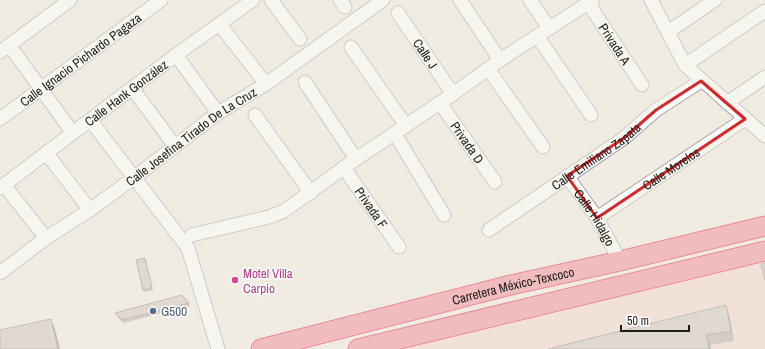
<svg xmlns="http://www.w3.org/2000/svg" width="765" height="349" font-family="'Archivo Narrow',sans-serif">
  <rect width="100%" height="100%" fill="#f0ece2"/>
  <polygon fill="#f2d2cf" points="765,259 765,349 364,349"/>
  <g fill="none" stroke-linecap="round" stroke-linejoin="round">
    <g stroke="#a4a4a4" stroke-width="15">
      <g id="minor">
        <polyline points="271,0 300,39"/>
        <polyline points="340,0 345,7"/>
        <polyline points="460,0 500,60"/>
        <polyline points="530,0 549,28"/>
        <polyline points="651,0 685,65 765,136"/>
        <path id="s1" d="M 588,3 L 642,85"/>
        <path id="s2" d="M 398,13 L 453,94"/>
        <polyline points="220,25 266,84"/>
        <polyline points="668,32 715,0"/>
        <polyline points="537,36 591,115"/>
        <polyline points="9,45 73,133"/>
        <polyline points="351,47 406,126"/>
        <polyline points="0,52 70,0"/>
        <polyline points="176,55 218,113"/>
        <polyline points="685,65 765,11"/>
        <polyline points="489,70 543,147"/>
        <polyline points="305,82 356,159"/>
        <polyline points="132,88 175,146"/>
        <path id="s3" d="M 440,103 L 495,182"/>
        <polyline points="727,103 765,77"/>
        <polyline points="255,115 311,193"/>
        <path id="s4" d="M 0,119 L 161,0"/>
        <polyline points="90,120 188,248 218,349"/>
        <polyline points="395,134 444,215"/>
        <polyline points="47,154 90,210"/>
        <path id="s5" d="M 344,168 L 399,247"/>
        <path id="s6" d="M 567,176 L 597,218 L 620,261"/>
        <polyline points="4,185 46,238"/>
        <path id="s7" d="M 0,188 L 176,55 L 253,0"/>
        <path id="s8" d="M 597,218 L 745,119"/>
        <path id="s9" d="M 489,230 L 624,138 L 656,110 L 701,81"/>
        <polyline points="192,235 269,217 284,211 356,159 453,94 500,60 593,0"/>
        <path id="s10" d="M 0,273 L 46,238 L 90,210 L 135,177 L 218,113 L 266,84 L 383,0"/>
      </g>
    </g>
    <g stroke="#e91352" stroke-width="21">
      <g id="highway">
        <path id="s11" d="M 261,349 L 511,285 L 620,261 L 765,226"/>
        <polyline points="358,349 765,251"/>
      </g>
    </g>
    <use href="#minor" stroke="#fff" stroke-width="13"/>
    <use href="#highway" stroke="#ef8291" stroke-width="19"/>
  </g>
  <g fill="#afa79e">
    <polygon points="145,258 153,290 144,292 143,290"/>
    <polygon points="189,303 190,306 123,323 116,315 115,313"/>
    <polygon points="729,315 734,341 710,345 548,349"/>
  </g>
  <g fill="#8f8881">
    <polygon points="726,305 729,315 734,341 731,331"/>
    <polygon points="51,319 55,329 60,349 58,349"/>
    <polygon points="706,335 710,345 711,349 709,349"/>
  </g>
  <g fill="#ccc2b8" stroke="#8f8881">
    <polygon points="145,258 152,287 143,290 136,260"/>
    <polygon points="765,263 765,280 761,264"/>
    <polygon points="182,295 189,303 122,320 115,313"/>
    <polygon points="726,305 731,331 706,335 709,349 548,349"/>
    <polygon points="51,319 58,349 0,349 0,330"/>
  </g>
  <path d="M0 0H765V349H0ZM 701,81 L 745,119 L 597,218 L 567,176 L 624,138 L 656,110 Z" fill="#f0ece2" fill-opacity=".55" fill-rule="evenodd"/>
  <path fill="none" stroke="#d62828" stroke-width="3" stroke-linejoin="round" d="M 701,81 L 745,119 L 597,218 L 567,176 L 624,138 L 656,110 Z"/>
  <circle fill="#d1479c" stroke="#fff" stroke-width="1.5" cx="235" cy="280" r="4"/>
  <circle fill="#5c6f8a" stroke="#fff" stroke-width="1.5" cx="153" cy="311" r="4"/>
  <g text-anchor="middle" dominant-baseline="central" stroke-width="3" stroke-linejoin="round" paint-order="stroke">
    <g font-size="13" fill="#1d1d1d" stroke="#fff">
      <text stroke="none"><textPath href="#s1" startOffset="49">Privada A</textPath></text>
      <text stroke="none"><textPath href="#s2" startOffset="49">Calle J</textPath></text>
      <text stroke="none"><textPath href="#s4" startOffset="100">Calle Ignacio Pichardo Pagaza</textPath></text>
      <text stroke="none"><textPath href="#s7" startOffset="158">Calle Hank González</textPath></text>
      <text stroke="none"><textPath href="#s10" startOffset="235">Calle Josefina Tirado De La Cruz</textPath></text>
      <text stroke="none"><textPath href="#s3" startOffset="48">Privada D</textPath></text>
      <text stroke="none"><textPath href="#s9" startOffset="130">Calle Emiliano Zapata</textPath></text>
      <text stroke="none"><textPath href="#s8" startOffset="89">Calle Morelos</textPath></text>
      <text stroke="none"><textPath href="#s5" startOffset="48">Privada F</textPath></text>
      <text stroke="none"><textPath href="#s6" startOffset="50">Calle Hidalgo</textPath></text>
      <text stroke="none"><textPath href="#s11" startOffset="260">Carretera México-Texcoco</textPath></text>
    </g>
    <g font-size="13" fill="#b23c85" stroke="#fff" text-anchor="start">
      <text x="243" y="273">Motel Villa<tspan x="243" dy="15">Carpio</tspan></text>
    </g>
    <g font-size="13" fill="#4e5e75" stroke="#fff" text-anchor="start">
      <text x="161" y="311">G500</text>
    </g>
  </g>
  <path d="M621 325v6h68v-6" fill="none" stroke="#1d1d1d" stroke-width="2"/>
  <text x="627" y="325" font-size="12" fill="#1d1d1d" stroke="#ffffff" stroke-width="3" paint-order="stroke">50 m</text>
</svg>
